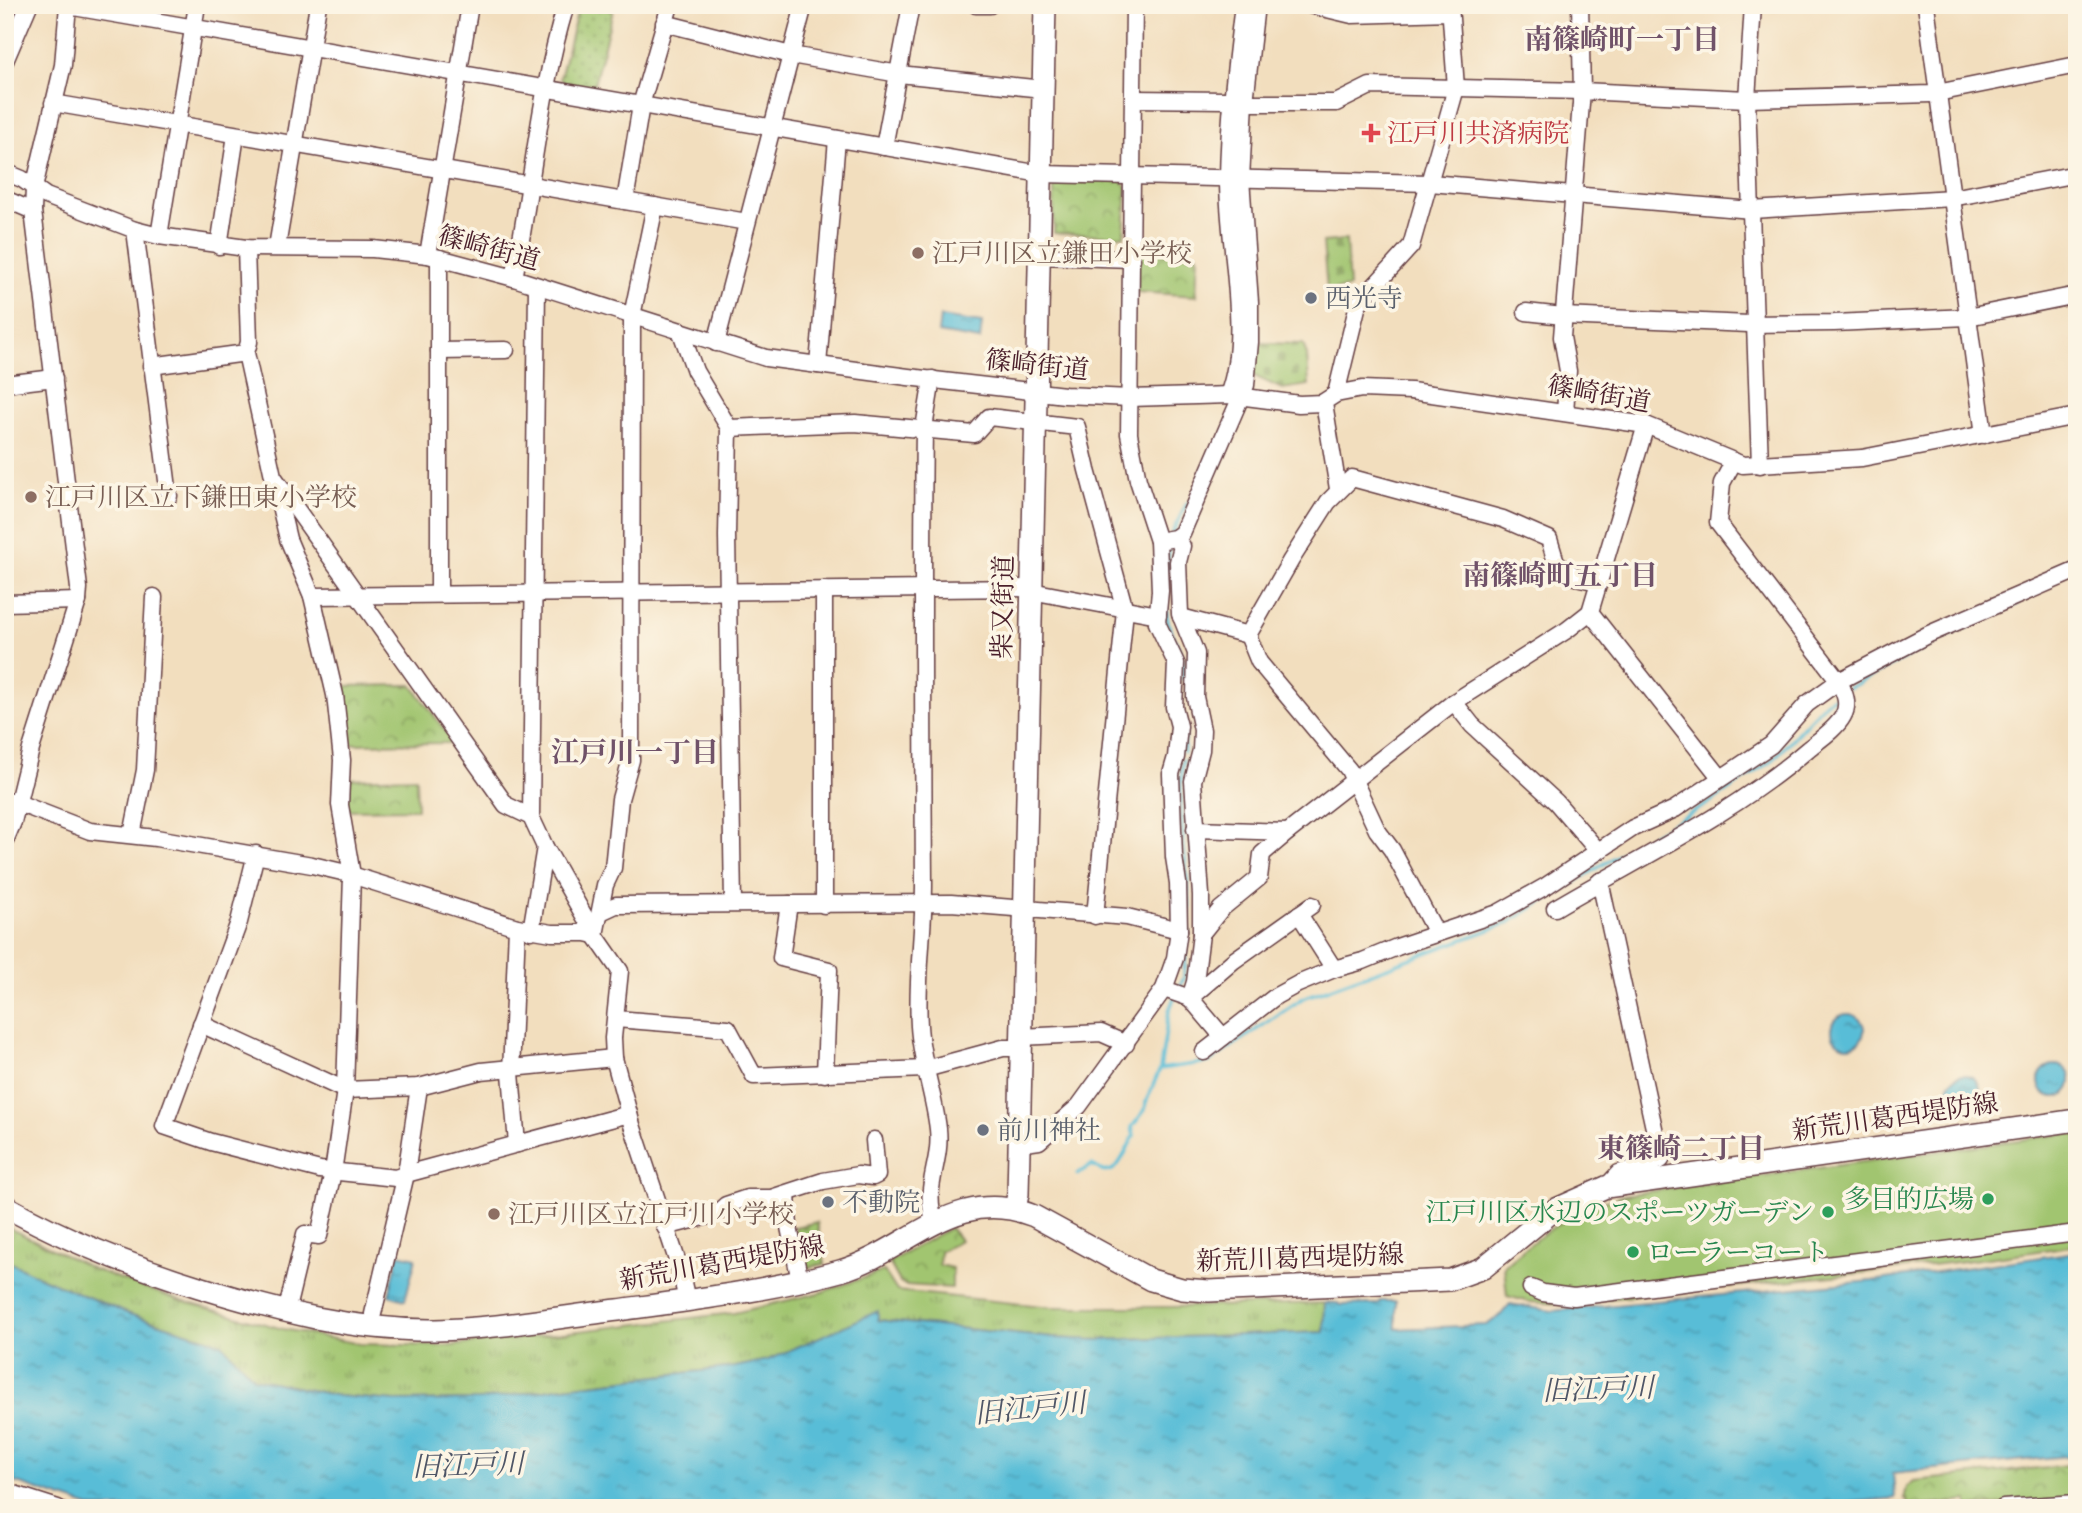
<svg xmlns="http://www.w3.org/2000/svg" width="2082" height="1513" font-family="'IM FELL French Canon','Noto Serif JP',serif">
  <defs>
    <pattern id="grass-tufts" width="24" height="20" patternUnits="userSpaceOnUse" patternTransform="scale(1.75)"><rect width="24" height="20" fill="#a1c56f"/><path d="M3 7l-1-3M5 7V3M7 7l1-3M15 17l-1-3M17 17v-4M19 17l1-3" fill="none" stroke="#859f5b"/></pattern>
    <pattern id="cemetery-stones" width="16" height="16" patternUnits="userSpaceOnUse" patternTransform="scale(1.75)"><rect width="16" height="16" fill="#a1c56f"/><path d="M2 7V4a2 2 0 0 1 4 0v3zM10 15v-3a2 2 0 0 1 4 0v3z" fill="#859f5b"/></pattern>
    <pattern id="park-crowns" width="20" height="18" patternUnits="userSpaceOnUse" patternTransform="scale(1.75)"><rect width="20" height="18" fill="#a1c56f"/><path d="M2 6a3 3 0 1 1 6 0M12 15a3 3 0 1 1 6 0" fill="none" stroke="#859f5b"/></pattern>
    <pattern id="garden-dots" width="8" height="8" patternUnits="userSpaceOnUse" patternTransform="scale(1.75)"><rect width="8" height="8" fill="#a1c56f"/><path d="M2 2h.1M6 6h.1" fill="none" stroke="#859f5b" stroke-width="1.8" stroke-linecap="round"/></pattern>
    <pattern id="water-ripples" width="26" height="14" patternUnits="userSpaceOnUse" patternTransform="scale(1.75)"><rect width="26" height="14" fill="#59bdd7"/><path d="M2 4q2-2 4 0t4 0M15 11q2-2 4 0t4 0" fill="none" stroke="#4c99af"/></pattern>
  </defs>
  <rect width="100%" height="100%" fill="#fcf5e5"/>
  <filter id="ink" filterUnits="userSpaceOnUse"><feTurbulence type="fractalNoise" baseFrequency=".0143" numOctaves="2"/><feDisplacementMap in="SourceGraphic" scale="14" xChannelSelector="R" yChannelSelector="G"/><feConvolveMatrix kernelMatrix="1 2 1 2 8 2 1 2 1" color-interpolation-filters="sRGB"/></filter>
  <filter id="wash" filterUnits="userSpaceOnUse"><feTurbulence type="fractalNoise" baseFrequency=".00686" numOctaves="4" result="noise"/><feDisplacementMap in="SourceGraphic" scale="28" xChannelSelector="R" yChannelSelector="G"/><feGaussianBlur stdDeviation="1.57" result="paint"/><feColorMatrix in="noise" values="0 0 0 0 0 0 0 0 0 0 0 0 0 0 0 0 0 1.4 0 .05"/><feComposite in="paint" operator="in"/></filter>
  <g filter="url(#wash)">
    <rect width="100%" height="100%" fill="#f2debe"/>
    <polygon fill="url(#grass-tufts)" stroke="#76724d" stroke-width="2" points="5,1226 93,1269 178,1300 283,1329 360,1344 450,1346 734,1313 819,1293 884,1271 897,1291 1052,1307 1171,1307 1325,1303 1324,1332 1097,1340 1053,1338 878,1320 878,1312 768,1360 735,1367 564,1387 481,1400 395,1401 338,1396 253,1378 221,1343 129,1314 44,1279 5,1260"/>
    <g fill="url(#cemetery-stones)" stroke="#76724d" stroke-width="2">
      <polygon points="1346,240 1349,288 1327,291 1323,242"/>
      <polygon points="1255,343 1303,344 1307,355 1309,385 1282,389 1250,374"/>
      <polygon points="817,1222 825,1264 801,1269 795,1227"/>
    </g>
    <g fill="url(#park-crowns)" stroke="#76724d" stroke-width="2">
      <polygon points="1059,180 1121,180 1127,187 1124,236 1054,233 1054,187"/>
      <polygon points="1137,252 1198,255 1196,296 1137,292"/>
      <polygon points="412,685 454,743 348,744 338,686"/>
      <polygon points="416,777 417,809 344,810 345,779"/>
      <polygon points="950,1228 960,1240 940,1252 939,1265 952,1268 952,1288 905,1285 900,1282 889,1262"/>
      <polygon points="2077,1464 2077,1499 1968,1507 1968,1501 1908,1507 1907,1500 1904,1499 1907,1487 1914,1481"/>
    </g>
    <polygon fill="url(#garden-dots)" stroke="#76724d" stroke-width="2" points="579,5 593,5 613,11 593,88 564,83 560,78"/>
    <path fill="#a1c56f" stroke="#76724d" stroke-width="2" d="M 2077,1132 L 2077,1245 C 1906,1272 1734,1285 1562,1304 L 1529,1302 L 1507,1296 L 1504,1266 C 1545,1230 1572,1211 1624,1195 Z"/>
    <g fill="url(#water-ripples)" stroke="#526e81" stroke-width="2">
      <polygon points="940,317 982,323 980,340 938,333"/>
      <circle cx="1848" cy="1030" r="16"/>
      <circle cx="2055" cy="1081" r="16"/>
      <circle cx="1964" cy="1091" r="16"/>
      <polygon points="2077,1252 2077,1455 1893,1473 1895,1498 1795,1508 93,1508 5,1479 5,1260 44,1279 129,1314 221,1343 254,1378 338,1396 395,1401 481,1400 564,1387 735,1367 768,1360 878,1311 878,1320 1053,1338 1097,1340 1324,1332 1325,1303 1339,1303 1340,1305 1379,1304 1380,1301 1396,1301 1396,1329 1486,1325 1499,1317 1510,1304 1552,1311 1872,1281"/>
      <polygon points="399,1254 416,1258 405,1300 389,1295"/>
    </g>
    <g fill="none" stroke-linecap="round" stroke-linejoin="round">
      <g stroke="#59bdd7" stroke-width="3.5">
        <polyline points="1172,533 1187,503"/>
        <polyline points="1167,571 1170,544"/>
        <path d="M 1166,607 C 1166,635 1187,650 1183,679"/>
        <polyline points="1849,688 1953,633 2017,604"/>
        <polyline points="1184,752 1185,732"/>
        <path d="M 1179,988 L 1184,978 C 1185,953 1190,926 1189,901 C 1186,854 1177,807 1183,760"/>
        <polyline points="1160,1069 1169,1011 1174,998"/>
        <path d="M 1077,1174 L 1092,1165 C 1096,1167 1099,1169 1102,1171 C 1119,1176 1126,1148 1134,1136 L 1132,1127 L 1145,1110 L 1146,1102 L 1160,1069 L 1209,1062 L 1303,998 L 1508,923 L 1638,843 L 1704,806 L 1771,762 L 1826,702 L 1839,694"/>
      </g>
    </g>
  </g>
  <g filter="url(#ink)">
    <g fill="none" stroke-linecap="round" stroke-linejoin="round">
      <g stroke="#633c41" stroke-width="19">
        <g id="minor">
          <polyline points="976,5 990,5"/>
          <polyline points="1310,5 1352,15 1450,12"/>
          <polyline points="1753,5 1747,99 1760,465"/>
          <polyline points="1926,5 1984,435"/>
          <polyline points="68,6 1041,174 1430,183 1752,210 1952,198 2077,174"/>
          <polyline points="664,23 791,55 899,74 1043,89"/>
          <polyline points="5,61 29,5"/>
          <polyline points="1133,99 1226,100 1251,103 1336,103 1370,86 1582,91 1747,99 1932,94 2077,65"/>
          <polyline points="53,103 747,222"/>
          <polyline points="884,147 911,5"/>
          <polyline points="5,172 22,179 46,196 135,230 159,236 246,248 373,249 428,255 514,278 766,358 908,377 1065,395 1130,398 1230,395 1299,404 1322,403 1336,394 1362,389 1411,391 1646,425 1743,465 1862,458 2077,416"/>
          <polyline points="5,199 33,211"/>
          <polyline points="625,201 641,105 670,5"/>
          <polyline points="135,230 169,496"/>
          <polyline points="159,236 197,5"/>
          <polyline points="219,246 236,135"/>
          <polyline points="277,247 318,5"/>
          <polyline points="246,248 249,342 246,353 273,476 506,805 531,817 545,847 595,935 620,971 613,1038 614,1058 632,1125 680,1269 687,1301"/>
          <polyline points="428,255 470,5"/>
          <polyline points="1039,256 1132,259"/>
          <polyline points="439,258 439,594"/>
          <path d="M 514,278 C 532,188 539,93 566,5"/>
          <polyline points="1526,312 1563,316 1749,324 1834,323 1968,317 2077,295"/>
          <polyline points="681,332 695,371 729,428 727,536 733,903"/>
          <polyline points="716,343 804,5"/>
          <polyline points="439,351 506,350"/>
          <polyline points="818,365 837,139"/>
          <polyline points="151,366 246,353"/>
          <path d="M 932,379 L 924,428 C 922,580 923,732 924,883 C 924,930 916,978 919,1026 C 921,1061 934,1094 938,1129 C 942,1164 922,1186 935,1223"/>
          <polyline points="5,384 54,378"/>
          <polyline points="1336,394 1358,304 1411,246 1456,88 1450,5"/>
          <path d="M 1228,395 C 1252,333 1227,243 1228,177 C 1229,119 1236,62 1243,5"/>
          <polyline points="1322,403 1325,409 1338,489"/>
          <polyline points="1565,412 1568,371 1562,337 1582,91 1580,5"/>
          <polyline points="1646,425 1590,612 1720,777"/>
          <polyline points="729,428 855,423 974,434 989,417 1077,427 1087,470 1125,610 1095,916"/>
          <polyline points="275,485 288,539 312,596 335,695 342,760 340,805 352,875 345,1090 333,1172 319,1236 305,1234 286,1313"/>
          <polyline points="1175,538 1182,546 1178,562 1180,614 1196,653 1195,697 1202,730 1201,750 1193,781 1201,895 1201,934 1195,982 1190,998 1223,1037"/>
          <polyline points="1158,541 1175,538 1182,533 1246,385 1250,342 1250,302 1241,179 1245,102 1256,5"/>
          <polyline points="824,590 824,905"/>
          <polyline points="1031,591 1158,615"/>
          <polyline points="312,596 1031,588"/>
          <polyline points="5,603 78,601"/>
          <polyline points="1181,617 1248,635 1291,560 1328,502 1352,478 1503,519 1549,539 1556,562 1576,577 1598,582"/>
          <polyline points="1248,635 1259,662 1349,770 1377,830 1392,850 1436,933"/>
          <polyline points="1454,702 1472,725 1556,802 1598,851"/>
          <polyline points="5,801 18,803 90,831 156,838 312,865 342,872 517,927 552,933 586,933 595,935 605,885 613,868 620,799 631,760 632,316 655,206"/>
          <polyline points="531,817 537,286"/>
          <polyline points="1195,829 1288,832"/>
          <polyline points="132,835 145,770 154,597"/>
          <polyline points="5,841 13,822 31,749 78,601 79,588 33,211 34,188 63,65 68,5"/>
          <polyline points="256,854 239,922 164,1126 211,1142 320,1170 396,1178 406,1174 629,1114"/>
          <polyline points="1600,881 1661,1160 1619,1173 1606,1187"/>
          <polyline points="789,904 781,958 829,970 825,1074"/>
          <path d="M 1555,908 C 1641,857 1732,815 1808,749 C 1819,740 1836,729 1843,716 C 1850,704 1844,692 1839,681 L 1718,523 L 1722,483 L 1734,461"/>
          <polyline points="601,912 616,905 951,903 1127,917 1179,930"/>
          <polyline points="1299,914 1334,969"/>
          <polyline points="531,931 545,847"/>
          <polyline points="1201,934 1221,909 1259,878 1262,854 1288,832 1454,702 1567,630 1590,612"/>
          <polyline points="1164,989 1190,998 1233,961 1312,905"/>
          <polyline points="616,1019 728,1028 754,1076 925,1069 1003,1048 1020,1048"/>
          <polyline points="201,1024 345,1090 419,1087 481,1071 614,1058"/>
          <polyline points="1021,1037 1101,1033 1126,1044"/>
          <polyline points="1204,1052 1276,996 1298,984 1334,969 1363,961 1397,947 1498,913 1546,886 1633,828 1675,809 1771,745 1807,704 1839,681 1929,634 2077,570"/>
          <polyline points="517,1144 511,1073 517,927"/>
          <polyline points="1018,1144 1039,1141 1079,1106 1164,989 1175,958 1179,930 1178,883 1174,857 1171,774 1176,757 1179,726 1174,707 1176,663 1157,623 1160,591 1158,541 1138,480 1129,434 1134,5"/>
          <polyline points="787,1194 789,1227 800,1281"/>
          <polyline points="665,1227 716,1214 726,1205 747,1198 771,1198 823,1181 858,1175 873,1177 877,1175 874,1140"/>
          <polyline points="1531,1288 1543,1293 1574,1297 2077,1233"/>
          <polyline points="373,1314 406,1174 419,1087"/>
          <polyline points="5,1491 58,1508"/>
          <polyline points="2003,1508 2077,1503"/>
        </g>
      </g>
      <g stroke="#633c41" stroke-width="24">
        <g id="major">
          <path d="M 5,1206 C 67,1241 131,1266 199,1287 C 276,1311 354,1331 436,1330 C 496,1329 558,1317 618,1310 C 692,1300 767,1291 840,1271 C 909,1251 955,1184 1034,1216 L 1151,1280 L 1182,1289 L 1209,1291 L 1450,1280 L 1483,1268 L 1554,1210 L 1606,1187 L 2077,1120"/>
          <polyline points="1015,1209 1018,1194 1045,5"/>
        </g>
      </g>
      <use href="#minor" stroke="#fff" stroke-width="16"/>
      <use href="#major" stroke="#fff" stroke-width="21"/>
    </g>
  </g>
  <path fill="#e0444e" stroke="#fcf5e5" stroke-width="2.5" d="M1367.5 122.5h7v7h7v7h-7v7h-7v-7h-7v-7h7z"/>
  <g fill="#8d6e63" stroke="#fcf5e5" stroke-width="2.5">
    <circle cx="918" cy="253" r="7"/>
    <circle cx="31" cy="497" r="7"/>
    <circle cx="494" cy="1214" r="7"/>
  </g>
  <g fill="#6b7280" stroke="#fcf5e5" stroke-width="2.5">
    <circle cx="1311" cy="298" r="7"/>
    <circle cx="983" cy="1130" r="7"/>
    <circle cx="828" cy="1202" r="7"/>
  </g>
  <g fill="#2e9e5b" stroke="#fcf5e5" stroke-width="2.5">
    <circle cx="1988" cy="1199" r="7"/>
    <circle cx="1828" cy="1212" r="7"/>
    <circle cx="1633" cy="1252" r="7"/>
  </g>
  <g text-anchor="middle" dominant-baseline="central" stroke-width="7" stroke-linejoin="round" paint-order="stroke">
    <g font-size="26" fill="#be3a42" stroke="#fcf5e5" text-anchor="start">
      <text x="1387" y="133">江戸川共済病院</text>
    </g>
    <g font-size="26" fill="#4a1f2b" stroke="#fcf5e5">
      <text transform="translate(489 248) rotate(15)">篠崎街道</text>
      <text transform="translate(1037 365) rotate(6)">篠崎街道</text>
      <text transform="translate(1599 394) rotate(10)">篠崎街道</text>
      <text transform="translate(1003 607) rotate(-89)">柴又街道</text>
      <text transform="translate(1895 1117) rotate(-8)">新荒川葛西堤防線</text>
      <text transform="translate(1300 1258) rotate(-2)">新荒川葛西堤防線</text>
      <text transform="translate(722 1263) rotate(-10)">新荒川葛西堤防線</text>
    </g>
    <g font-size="26" fill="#785e54" stroke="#fcf5e5" text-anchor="start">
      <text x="932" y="253">江戸川区立鎌田小学校</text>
      <text x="45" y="497">江戸川区立下鎌田東小学校</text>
      <text x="508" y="1214">江戸川区立江戸川小学校</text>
    </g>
    <g font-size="26" fill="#5b616d" stroke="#fcf5e5" text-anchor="start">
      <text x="1325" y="298">西光寺</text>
      <text x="997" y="1130">前川神社</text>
      <text x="842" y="1202">不動院</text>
    </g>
    <g font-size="26" fill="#27864d" stroke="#fcf5e5" text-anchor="end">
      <text x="1974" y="1199">多目的広場</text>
      <text x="1814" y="1212">江戸川区水辺のスポーツガーデン</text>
      <text x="1647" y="1252" text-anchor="start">ローラーコート</text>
    </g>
    <g font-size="28" font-weight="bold" fill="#705269" stroke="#fcf5e5">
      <text x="1622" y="39">南篠崎町一丁目</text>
      <text x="1560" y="575">南篠崎町五丁目</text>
      <text x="635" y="752">江戸川一丁目</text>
      <text x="1681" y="1148">東篠崎二丁目</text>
    </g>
    <g font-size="28" font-style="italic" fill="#4f5667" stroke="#fcf5e5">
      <text transform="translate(1598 1389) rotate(-2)">旧江戸川</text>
      <text transform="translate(1030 1408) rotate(-6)">旧江戸川</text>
      <text transform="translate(468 1465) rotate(-2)">旧江戸川</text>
    </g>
  </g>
  <rect width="2082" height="1513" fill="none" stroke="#fcf5e5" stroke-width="28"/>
</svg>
